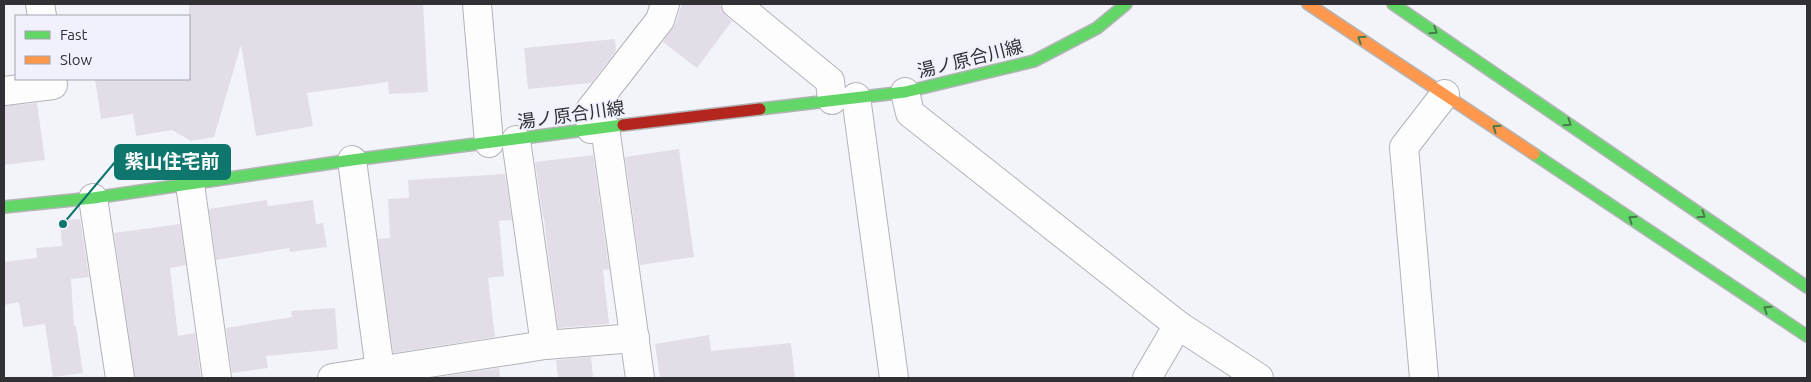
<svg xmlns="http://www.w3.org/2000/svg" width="1811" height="382" font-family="Ubuntu,'Noto Sans JP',sans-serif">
  <rect width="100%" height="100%" fill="#f3f4fa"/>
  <g fill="#e2dde7">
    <polygon points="189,4 423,4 428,92 389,94 388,82 307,93 313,126 256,136 241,45 214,137 191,141 172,130 136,136 133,114 101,119 95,79 189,79"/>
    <polygon points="682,4 717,4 721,6 726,16 732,21 697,68 663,42 675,25"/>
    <polygon points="615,39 616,51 591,83 528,89 524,48"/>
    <polygon points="37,103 45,160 4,165 4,106"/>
    <polygon points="679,149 694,257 640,265 625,157"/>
    <polygon points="593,155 609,269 603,270 609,324 558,328 547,246 544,217 543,217 535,162"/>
    <polygon points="505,174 512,220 499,221 504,276 488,278 495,337 393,353 378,239 390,238 388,199 409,198 408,180"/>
    <polygon points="267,200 268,206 313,200 316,224 323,223 327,247 290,252 289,248 216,260 209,209"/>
    <polygon points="80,219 89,277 71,279 74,326 76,326 83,373 53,377 45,324 23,327 19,302 4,305 4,262 37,258 36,248 62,246 60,220"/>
    <polygon points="180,224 186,265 170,268 178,336 195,333 201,378 135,378 114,233"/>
    <polygon points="335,308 338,349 266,356 268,368 232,373 226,328 292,317 291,311"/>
    <polygon points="709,335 711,351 791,343 795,378 660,378 655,344"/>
    <polygon points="591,357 593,378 558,378 556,360"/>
    <polygon points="499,368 500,378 432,378"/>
  </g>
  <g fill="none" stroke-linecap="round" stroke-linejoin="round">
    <g stroke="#b2b3b7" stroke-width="30">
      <g id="street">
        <polyline points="40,4 42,16"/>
        <polyline points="477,4 489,143"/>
        <polyline points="736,4 830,81 832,100"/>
        <polyline points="4,91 53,85 52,79"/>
        <polyline points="905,92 910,113 1178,325 1259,378"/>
        <polyline points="856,97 894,378"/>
        <polyline points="605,127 640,378"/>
        <polyline points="591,129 590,110 660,20 665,4"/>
        <polyline points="516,140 545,345"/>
        <polyline points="352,160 381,378"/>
        <polyline points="190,184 217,378"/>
        <polyline points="93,198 120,378"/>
        <polyline points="332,378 545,345 635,338"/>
        <polyline points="1147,378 1178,325"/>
        <polyline points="1424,378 1404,147 1445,94"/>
      </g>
    </g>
    <g stroke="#b2b3b7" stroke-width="14">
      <g id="fast">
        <polyline points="1393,4 1807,287"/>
        <polyline points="760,109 905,92 1034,61 1097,28 1126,4"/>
        <polyline points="1534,154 1807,336"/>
        <polyline points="4,207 93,198 352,160 623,125"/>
      </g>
    </g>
    <g stroke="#b2b3b7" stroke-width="14">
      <polyline id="slow" points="1308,4 1534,154"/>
    </g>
    <g stroke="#b2b3b7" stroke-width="14">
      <polyline id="jam" points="623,125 760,109"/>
    </g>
    <use href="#street" stroke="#fdfdfe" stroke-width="28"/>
    <use href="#fast" stroke="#63d668" stroke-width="11"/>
    <use href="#slow" stroke="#ff974d" stroke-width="11"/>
    <use href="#jam" stroke="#b3261e" stroke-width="11"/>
  </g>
  <defs><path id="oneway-chevron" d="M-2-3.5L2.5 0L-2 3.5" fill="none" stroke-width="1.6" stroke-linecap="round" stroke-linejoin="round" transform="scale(1.25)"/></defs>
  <g stroke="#477b4c">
    <use href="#oneway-chevron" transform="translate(1434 31) rotate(34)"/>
    <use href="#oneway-chevron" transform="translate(1361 39) rotate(-147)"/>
    <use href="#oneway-chevron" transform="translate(1568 123) rotate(34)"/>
    <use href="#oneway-chevron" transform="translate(1496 128) rotate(-146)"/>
    <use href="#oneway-chevron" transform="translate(1702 215) rotate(34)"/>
    <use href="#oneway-chevron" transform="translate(1632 219) rotate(-146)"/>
    <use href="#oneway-chevron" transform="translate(1767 309) rotate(-146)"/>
  </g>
  <g text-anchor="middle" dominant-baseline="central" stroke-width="4" stroke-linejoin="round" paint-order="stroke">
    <g font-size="18" fill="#303035" stroke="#f0f1fd">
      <text transform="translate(970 58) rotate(-14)">湯ノ原合川線</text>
      <text transform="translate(571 114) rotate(-8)">湯ノ原合川線</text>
    </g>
  </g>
  <path fill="none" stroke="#0f766e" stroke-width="2" d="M63 224L115 162"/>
  <circle fill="#0f766e" stroke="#f0f1fd" stroke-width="2" cx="63" cy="224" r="5"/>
  <rect fill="#0f766e" stroke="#0f766e" stroke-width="2" x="115" y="145" width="115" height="34" rx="5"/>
  <g font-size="19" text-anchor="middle" font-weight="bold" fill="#fff">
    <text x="172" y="168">紫山住宅前</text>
  </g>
  <rect width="1811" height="382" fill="none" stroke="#303035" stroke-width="10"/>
  <rect x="15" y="15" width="175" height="65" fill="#f0f1fd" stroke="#a3a4ad"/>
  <rect x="25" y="31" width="25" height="8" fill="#63d668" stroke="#a3a4ad"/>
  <text x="60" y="40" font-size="15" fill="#303035">Fast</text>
  <rect x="25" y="56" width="25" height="8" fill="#ff974d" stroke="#a3a4ad"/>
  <text x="60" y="65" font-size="15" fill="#303035">Slow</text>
</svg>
